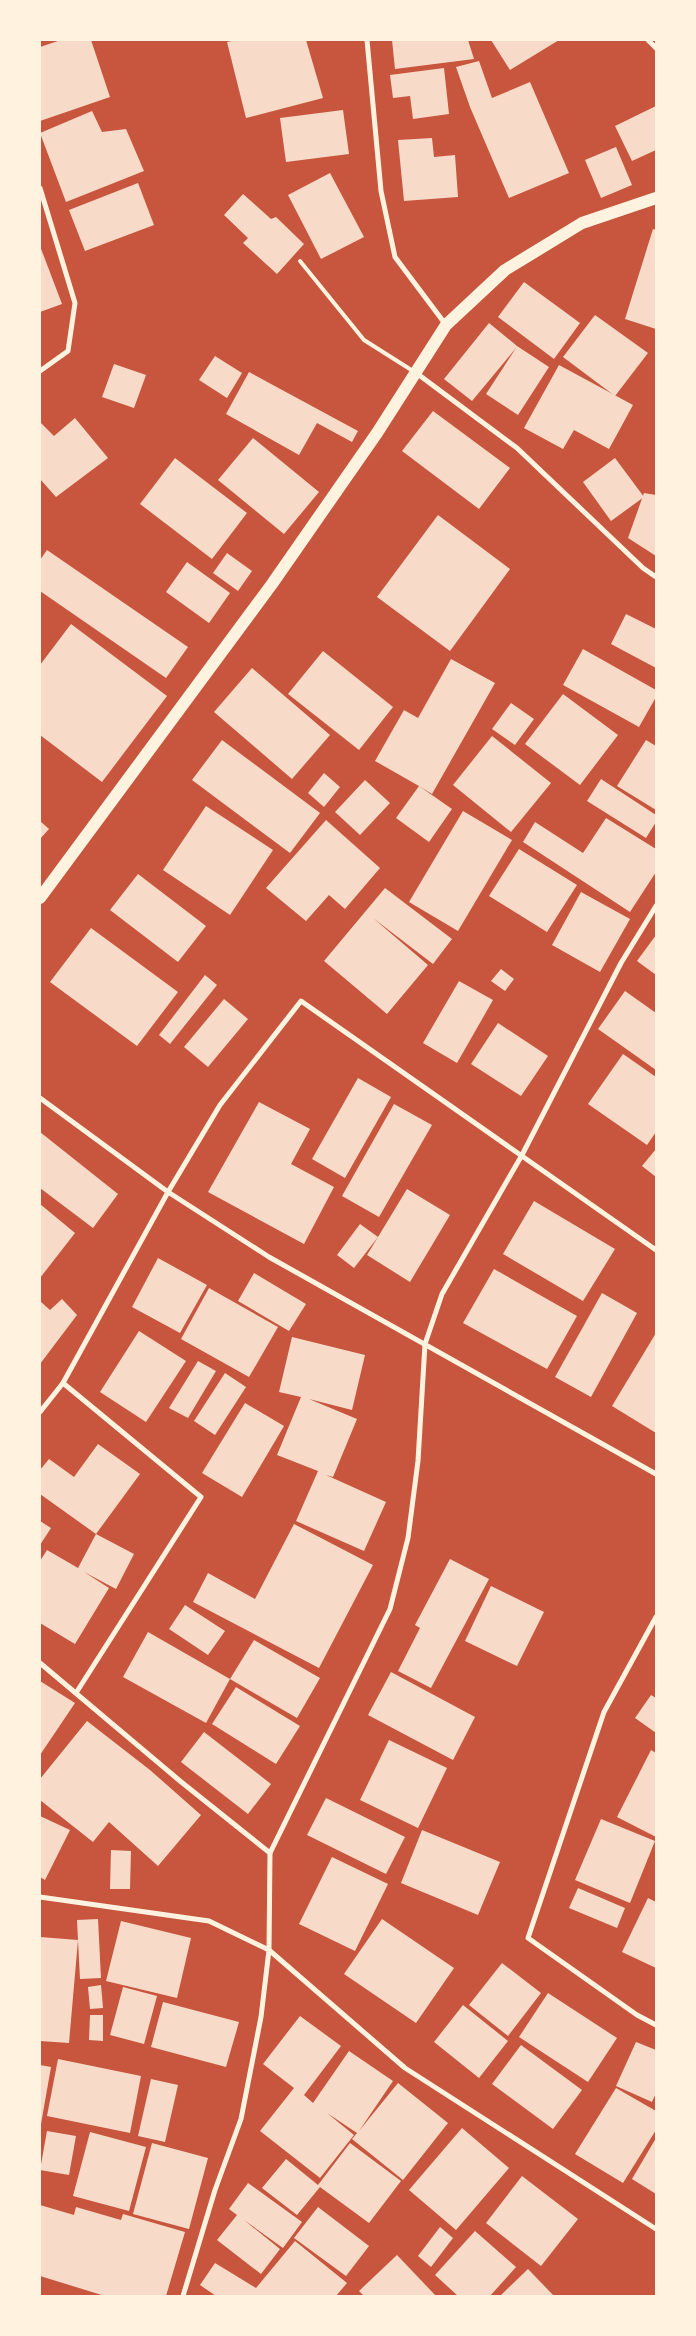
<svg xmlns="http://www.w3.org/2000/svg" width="696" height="2336" font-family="'Archivo Narrow',sans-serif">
  <rect width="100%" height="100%" fill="#c8553d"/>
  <g fill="#f7dbc8">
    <polygon points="61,40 91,40 110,97 40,121 40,47"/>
    <polygon points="237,40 306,40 323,98 246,118 227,42"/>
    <polygon points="392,40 468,40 474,59 395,69"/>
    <polygon points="491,40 559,40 510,70"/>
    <polygon points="479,61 492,98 530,82 569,173 509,198 470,107 456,67"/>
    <polygon points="444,68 449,114 413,119 410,96 393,98 390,75"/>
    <polygon points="656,106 656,150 632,161 615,126"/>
    <polygon points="343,110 349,154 286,162 280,118"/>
    <polygon points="92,111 102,132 126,129 144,171 66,202 40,133"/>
    <polygon points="432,138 434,157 455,155 458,197 404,201 398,140"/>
    <polygon points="616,147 632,185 601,198 585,160"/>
    <polygon points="330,173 364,237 321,259 288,195"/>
    <polygon points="138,183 154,225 85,251 69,210"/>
    <polygon points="243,194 271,219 276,217 304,244 277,274 243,243 248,238 224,215"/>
    <polygon points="653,229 656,230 656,329 625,319"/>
    <polygon points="40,246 62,304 40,312"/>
    <polygon points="524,282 580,323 554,359 498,317"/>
    <polygon points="595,315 648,353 615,396 563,357"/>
    <polygon points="489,323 517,346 549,367 518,415 486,394 516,348 472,401 444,379"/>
    <polygon points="215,356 242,373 227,398 199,380"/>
    <polygon points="114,364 146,375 134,408 102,397"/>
    <polygon points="559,365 633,405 609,449 574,430 563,449 524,428"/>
    <polygon points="249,372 358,431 352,442 317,423 299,455 226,414"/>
    <polygon points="433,411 510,468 479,509 402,451"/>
    <polygon points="75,418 108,458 56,497 40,479 40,422 54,436"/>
    <polygon points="253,438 319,492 284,534 218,480"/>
    <polygon points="175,458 247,513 212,559 140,504"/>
    <polygon points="615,458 644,497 611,521 583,482"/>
    <polygon points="644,493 656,495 656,556 628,538"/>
    <polygon points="438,515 510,569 450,651 377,597"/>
    <polygon points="47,550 188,647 166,678 40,591 40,560"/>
    <polygon points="227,553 252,571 238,591 213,573"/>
    <polygon points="187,562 230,593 209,623 166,592"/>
    <polygon points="626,614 656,629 656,668 611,644"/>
    <polygon points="71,624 167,696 102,782 40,735 40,665"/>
    <polygon points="583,649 656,690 656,697 639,727 563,685"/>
    <polygon points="323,651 393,707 359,750 288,694"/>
    <polygon points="451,659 495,683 432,794 419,786 452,809 429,842 396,818 419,786 375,761 404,710 418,718"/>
    <polygon points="252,668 330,735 292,779 214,712"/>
    <polygon points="563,694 618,735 580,785 525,744"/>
    <polygon points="511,703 534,719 515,745 492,729"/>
    <polygon points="492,736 551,783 511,832 453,785"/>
    <polygon points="222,740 320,813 290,853 192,780"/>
    <polygon points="646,740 656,746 656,810 617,786"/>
    <polygon points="324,773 340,787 324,807 308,793"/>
    <polygon points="601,779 656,815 656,822 646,838 587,801"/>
    <polygon points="365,780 390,803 360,835 335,812"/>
    <polygon points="206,806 273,850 230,915 163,870"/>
    <polygon points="463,811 512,840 458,931 409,902"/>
    <polygon points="606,818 656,849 656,872 630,912 523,842 535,822 583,853"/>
    <polygon points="326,820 380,868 345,909 329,895 306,921 266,888"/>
    <polygon points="40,821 49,829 40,839"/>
    <polygon points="519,849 577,885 547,932 489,896"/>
    <polygon points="138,874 206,926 178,962 110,910"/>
    <polygon points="385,888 452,939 433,964 373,918 428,965 387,1014 324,961"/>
    <polygon points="581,892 630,919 600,972 552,945"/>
    <polygon points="91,928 178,992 137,1046 50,982"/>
    <polygon points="656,935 656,975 637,961"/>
    <polygon points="501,969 514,979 505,991 491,981"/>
    <polygon points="205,975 217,985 170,1044 159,1035"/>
    <polygon points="459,981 493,1000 457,1063 423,1043"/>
    <polygon points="625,991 656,1013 656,1070 598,1029"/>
    <polygon points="224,999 248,1019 208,1067 184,1047"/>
    <polygon points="498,1023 548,1056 521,1096 471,1064"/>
    <polygon points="623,1054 656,1077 656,1132 647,1145 588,1104"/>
    <polygon points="358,1078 391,1097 345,1178 312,1159"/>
    <polygon points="259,1102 310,1129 291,1164 334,1187 304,1244 208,1192"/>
    <polygon points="394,1104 432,1125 379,1217 342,1196"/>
    <polygon points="40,1132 118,1194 93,1228 40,1188"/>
    <polygon points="656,1149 656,1177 642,1166"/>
    <polygon points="407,1189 450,1215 410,1282 367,1255 378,1237 354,1268 337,1255 360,1224 378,1237"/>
    <polygon points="534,1201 615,1249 583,1301 503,1254"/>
    <polygon points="40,1204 75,1233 40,1278"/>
    <polygon points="158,1258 207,1285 180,1333 132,1307"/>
    <polygon points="494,1269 577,1316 547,1369 463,1323"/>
    <polygon points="254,1273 306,1304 289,1331 238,1301"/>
    <polygon points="209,1288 278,1327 249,1377 181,1339"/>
    <polygon points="602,1293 637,1313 591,1397 555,1377"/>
    <polygon points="62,1299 77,1315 40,1364 40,1301 50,1310"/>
    <polygon points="139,1331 186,1361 146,1422 100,1392"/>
    <polygon points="656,1333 656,1433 612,1406"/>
    <polygon points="292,1337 365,1355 352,1410 309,1399 357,1419 333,1477 326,1475 386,1502 364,1551 296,1521 318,1471 277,1455 301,1397 279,1392"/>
    <polygon points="198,1361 216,1371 188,1418 169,1408"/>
    <polygon points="225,1373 246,1387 215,1435 194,1421"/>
    <polygon points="245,1403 284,1426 242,1497 202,1473"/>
    <polygon points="98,1444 140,1474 96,1534 40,1494 40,1470 49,1459 74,1477"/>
    <polygon points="40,1521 51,1528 40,1545"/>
    <polygon points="294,1524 373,1565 319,1668 193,1602 208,1573 255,1599"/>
    <polygon points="96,1534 134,1554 116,1589 84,1572 109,1588 75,1644 40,1623 40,1561 47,1550 78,1568"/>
    <polygon points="450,1559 489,1579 431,1688 398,1671 420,1628 415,1625"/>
    <polygon points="491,1586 544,1612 517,1666 465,1641"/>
    <polygon points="185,1605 225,1631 208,1655 169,1629"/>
    <polygon points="148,1632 230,1679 206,1723 123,1677"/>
    <polygon points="254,1640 320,1678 297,1718 230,1679"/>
    <polygon points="391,1672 475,1717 453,1760 368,1715"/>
    <polygon points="40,1681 75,1703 40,1755"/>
    <polygon points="236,1687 300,1726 276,1764 212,1724"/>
    <polygon points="651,1695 656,1698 656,1733 635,1718"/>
    <polygon points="87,1721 150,1770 201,1815 158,1866 109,1822 93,1842 40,1800 40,1779"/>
    <polygon points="204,1732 271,1784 248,1814 181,1762"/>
    <polygon points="389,1740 447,1768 418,1828 360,1800"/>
    <polygon points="651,1750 656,1753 656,1837 617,1817"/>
    <polygon points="326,1798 405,1837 386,1874 307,1835"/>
    <polygon points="40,1816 70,1830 45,1880 40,1877"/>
    <polygon points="601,1819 655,1841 630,1903 575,1880"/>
    <polygon points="422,1830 500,1862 478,1915 401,1883"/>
    <polygon points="111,1850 131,1851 130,1889 110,1889"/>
    <polygon points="332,1857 388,1884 355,1951 299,1924"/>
    <polygon points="578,1888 625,1908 617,1928 569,1908"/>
    <polygon points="648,1898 656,1902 656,1968 622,1952"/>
    <polygon points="98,1919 101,1978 80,1979 78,1940 69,2043 40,2041 40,1937 78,1940 77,1920"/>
    <polygon points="382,1919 454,1968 416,2023 344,1974"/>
    <polygon points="121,1921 191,1938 177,1998 106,1981"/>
    <polygon points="502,1963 541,1993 508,2036 469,2005"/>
    <polygon points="101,1985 103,2008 90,2009 88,1987"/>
    <polygon points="123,1987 157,1996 144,2044 110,2035"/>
    <polygon points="548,1993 617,2038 588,2082 519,2037"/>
    <polygon points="163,2002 239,2022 226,2067 151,2047"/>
    <polygon points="463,2005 508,2041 479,2078 434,2042"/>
    <polygon points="90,2015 103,2015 103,2041 89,2040"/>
    <polygon points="300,2016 341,2046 304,2095 313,2103 349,2051 393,2081 359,2131 398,2083 448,2123 403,2180 352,2139 357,2133 327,2113 354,2135 320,2178 260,2131 294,2088 263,2064"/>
    <polygon points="636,2042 656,2050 656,2093 652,2102 616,2086"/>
    <polygon points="521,2045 582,2090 553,2129 492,2084"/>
    <polygon points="58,2059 141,2076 130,2133 47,2116"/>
    <polygon points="40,2065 51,2067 41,2124 40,2124"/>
    <polygon points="151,2079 178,2085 165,2142 138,2136"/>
    <polygon points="616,2088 656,2111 656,2130 623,2183 575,2154"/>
    <polygon points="462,2128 509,2168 456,2230 409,2190"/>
    <polygon points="47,2131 76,2136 69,2175 40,2170"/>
    <polygon points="90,2132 146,2147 129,2211 73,2196"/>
    <polygon points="656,2138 656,2194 632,2179"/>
    <polygon points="152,2143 208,2158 189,2229 133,2214"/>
    <polygon points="350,2143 401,2181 369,2223 320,2187 297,2215 262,2188 286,2159 318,2185"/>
    <polygon points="522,2176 578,2219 541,2266 486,2223"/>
    <polygon points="248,2183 302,2222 283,2248 244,2220 280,2249 261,2274 217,2240 237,2215 229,2209"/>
    <polygon points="40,2205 74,2215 76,2207 121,2220 123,2214 185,2232 166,2296 105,2296 40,2276"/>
    <polygon points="318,2207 369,2246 346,2276 294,2238"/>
    <polygon points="440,2227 453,2238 431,2267 418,2256"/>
    <polygon points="475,2231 516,2267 490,2296 458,2296 435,2275"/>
    <polygon points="295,2241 347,2283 336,2296 216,2296 200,2285 215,2263 256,2288"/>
    <polygon points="397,2255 436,2296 364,2296 359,2291"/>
    <polygon points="528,2269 554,2296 500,2296"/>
  </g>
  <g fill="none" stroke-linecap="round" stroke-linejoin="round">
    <polyline stroke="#fff3e0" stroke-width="4" points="300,261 364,340 413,371"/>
    <g stroke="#fff3e0" stroke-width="5">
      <polyline points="367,40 381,191 395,257 446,325"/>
      <polyline points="648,40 656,48"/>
      <polyline points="40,188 75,303 68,351 40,371"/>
      <polyline points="415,372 517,448 643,568 656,577"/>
      <polyline points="40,1098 168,1192 269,1257 656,1474"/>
      <polyline points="63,1383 201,1497 76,1693"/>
      <polyline points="40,1412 63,1383 168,1192 220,1105 301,1001 656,1250"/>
      <polyline points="656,1617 604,1712 528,1938 637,2015 656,2025"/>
      <polyline points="40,1663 180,1781 270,1853"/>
      <polyline points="40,1897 209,1921 269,1950 405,2068 656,2229"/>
      <polyline points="183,2296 215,2190 241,2119 261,2017 269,1950 270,1853 390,1609 408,1538 418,1461 425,1344 442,1294 522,1155 621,963 656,906"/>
    </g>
    <polyline stroke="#fff3e0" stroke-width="12" points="40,898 272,584 377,433 446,325 505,270 582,223 656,198"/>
  </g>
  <rect width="696" height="2336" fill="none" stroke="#fff3e0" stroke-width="82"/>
</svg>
